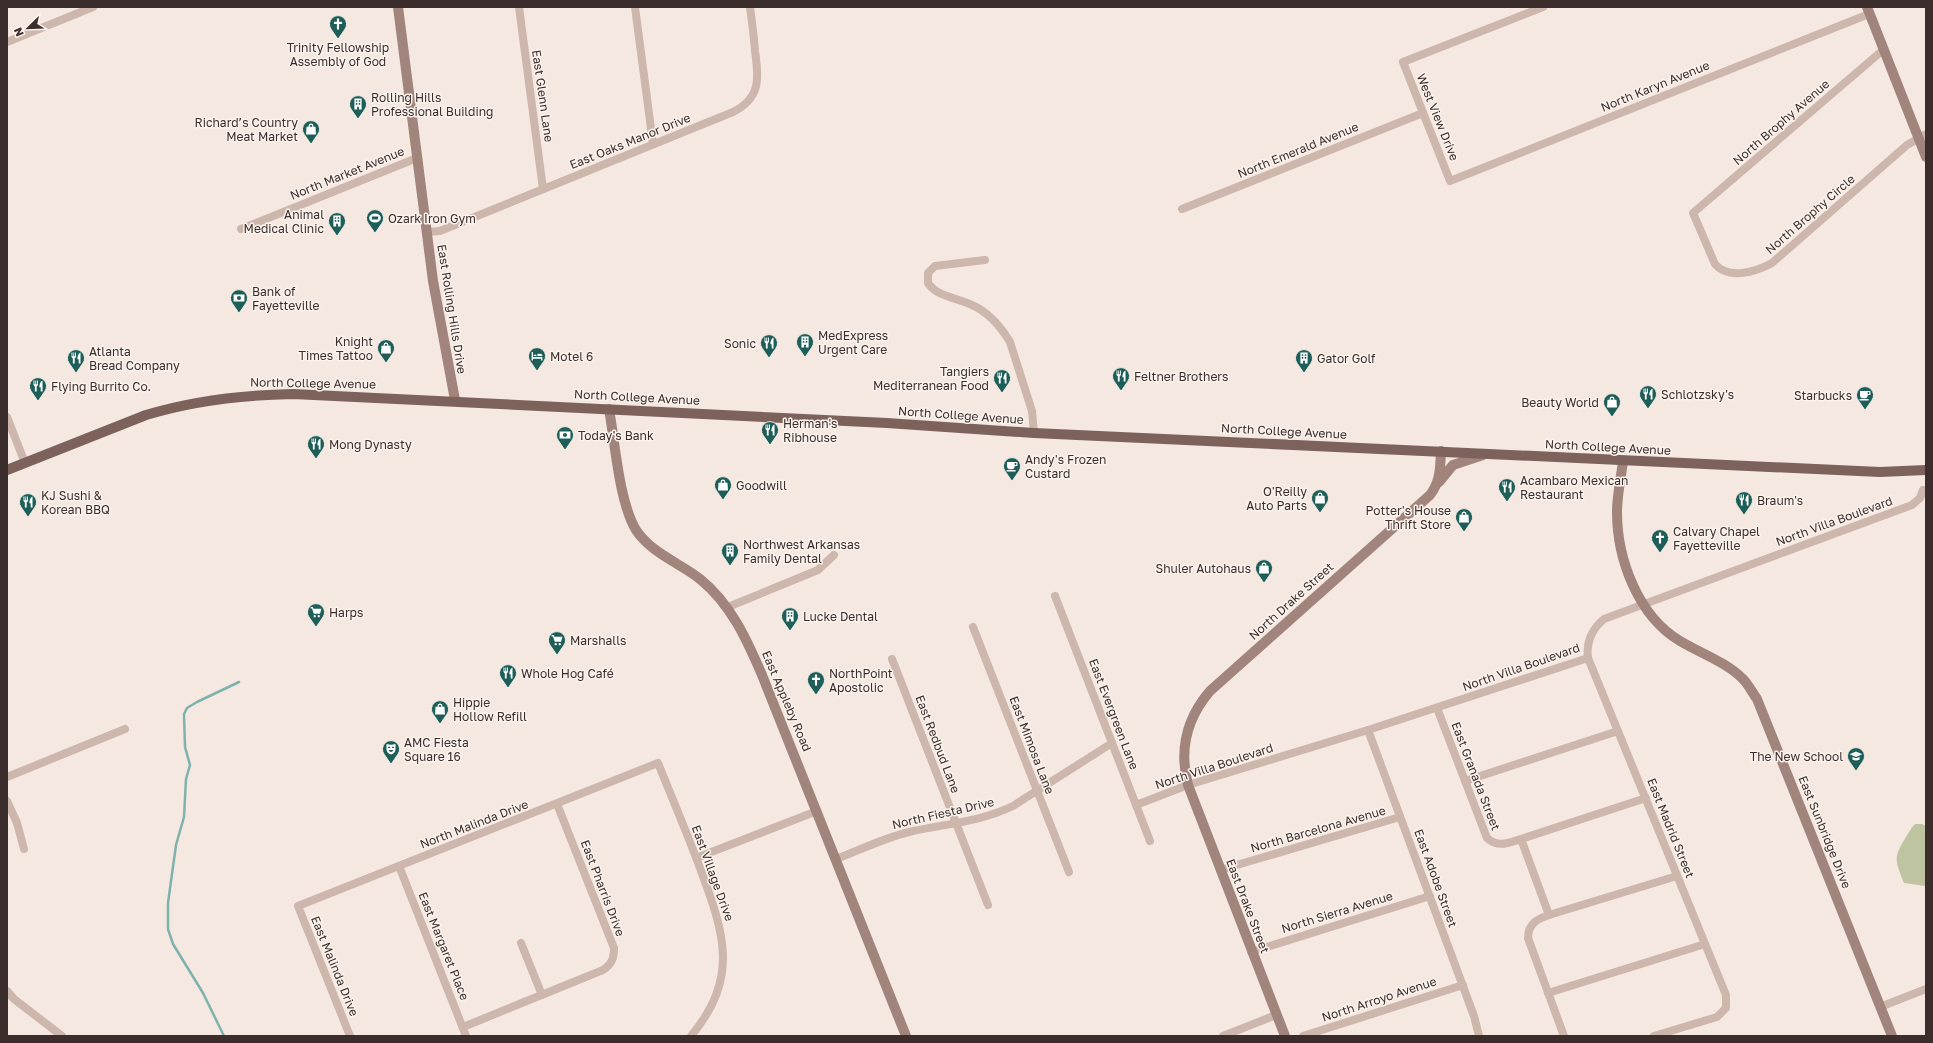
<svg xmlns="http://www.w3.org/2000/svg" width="1933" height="1043" font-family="'Golos Text',sans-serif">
  <rect width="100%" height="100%" fill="#f4e8e0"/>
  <path fill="#bdc49f" d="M 1915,824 L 1922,824 L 1926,826 L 1926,886 L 1925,886 L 1904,883 C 1895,860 1893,858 1906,837 C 1909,832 1911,828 1915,824 Z"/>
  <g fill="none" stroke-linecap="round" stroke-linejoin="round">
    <polyline stroke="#7eb2ad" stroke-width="2.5" points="224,1036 203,993 173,944 168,929 168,903 176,845 184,817 186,779 190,765 185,747 184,714 187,708 197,702 239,682"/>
    <g stroke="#cdb6ab" stroke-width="8">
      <polyline points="519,7 543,189"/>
      <polyline points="635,7 653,144"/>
      <polyline points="1543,7 1403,62 1450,181 1869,14"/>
      <polyline points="7,42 93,7"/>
      <path d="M 1883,50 L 1693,213 L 1715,264 C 1728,280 1756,272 1772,263 L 1907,145 L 1926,134"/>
      <polyline points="1182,209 1423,113"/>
      <polyline points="241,229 417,158"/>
      <path d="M 427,232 L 440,231 L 733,112 C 761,98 759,78 755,51 C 754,36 752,22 750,7"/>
      <path d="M 985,260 L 935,266 L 928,273 L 928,283 C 937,297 958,298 972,305 C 988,312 1001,327 1010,342 L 1032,411 L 1034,433"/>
      <polyline points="7,417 25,463"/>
      <polyline points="1055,596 1150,841"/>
      <polyline points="728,607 818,570 834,555"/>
      <polyline points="973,627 1069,872"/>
      <polyline points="1588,658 1726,995 1726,1008 1717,1017 1654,1036"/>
      <polyline points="892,659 988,905"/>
      <path d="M 1437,708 L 1487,838 C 1498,848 1508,843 1521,839 L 1549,915 C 1537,919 1528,924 1528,938 L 1564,1036"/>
      <polyline points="1368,730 1474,1016 1479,1036"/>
      <polyline points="7,777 125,729"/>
      <polyline points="1465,781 1618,731"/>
      <polyline points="7,801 17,823 24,849"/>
      <path d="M 1136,805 L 1188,785 L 1368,730 L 1588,658 C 1586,642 1591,630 1604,619 L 1912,505 L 1920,498 L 1923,490"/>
      <polyline points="1521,839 1646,798"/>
      <polyline points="696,858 817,811"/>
      <path d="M 836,859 C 860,850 884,838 909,832 C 944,824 980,822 1013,806 L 1112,743"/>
      <polyline points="399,866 466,1036"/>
      <polyline points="1220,870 1400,817"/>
      <polyline points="1549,915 1677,876"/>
      <polyline points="521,943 542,995"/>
      <polyline points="1251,952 1430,896"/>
      <polyline points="7,991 14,999 62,1036"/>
      <polyline points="1548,993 1705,944"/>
      <polyline points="1880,1007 1926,989"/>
      <path d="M 463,1027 L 603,970 C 612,964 614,958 614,948 L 557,804"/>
      <path d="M 350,1036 L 298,906 L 658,763 C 672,798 687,833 700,868 C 724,933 740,977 691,1036"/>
      <polyline points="1223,1036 1276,1015"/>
      <polyline points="1303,1036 1463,985"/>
    </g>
    <g stroke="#a1847c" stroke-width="10">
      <polyline points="398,7 433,281 455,400"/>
      <polyline points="1867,7 1926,157"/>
      <path d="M 609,409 C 615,442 619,502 636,530 C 651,553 680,563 700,579 C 731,604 747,640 762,675 L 906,1036"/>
      <path d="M 1623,461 C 1621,478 1617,495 1617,512 C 1617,559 1638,616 1680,641 C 1700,653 1726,662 1743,679 C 1748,684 1752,692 1757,699 L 1892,1036"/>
      <polyline points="1439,482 1453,465 1483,455"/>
      <path d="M 1285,1036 L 1188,785 C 1179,750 1186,719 1210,691 L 1430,495 C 1441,481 1440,467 1441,451"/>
    </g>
    <path stroke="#7d625b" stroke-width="10" d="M 7,470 L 146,415 C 195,400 242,395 293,394 L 887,423 L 1034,433 L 1880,472 L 1926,470"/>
  </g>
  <defs>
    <g id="church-pin" transform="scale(0.9)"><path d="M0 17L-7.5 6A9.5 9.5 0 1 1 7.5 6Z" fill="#1e5e59" stroke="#fbf3ed"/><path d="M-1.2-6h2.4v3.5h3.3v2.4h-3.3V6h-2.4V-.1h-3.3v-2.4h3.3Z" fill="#fff"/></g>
    <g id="building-pin" transform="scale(0.9)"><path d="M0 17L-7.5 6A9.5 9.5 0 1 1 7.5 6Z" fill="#1e5e59" stroke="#fbf3ed"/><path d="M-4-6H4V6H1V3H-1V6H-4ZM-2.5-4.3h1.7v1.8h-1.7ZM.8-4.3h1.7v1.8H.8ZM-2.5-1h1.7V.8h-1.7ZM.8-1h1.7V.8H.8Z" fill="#fff"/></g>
    <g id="shop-pin" transform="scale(0.9)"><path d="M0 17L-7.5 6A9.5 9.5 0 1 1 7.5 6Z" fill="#1e5e59" stroke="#fbf3ed"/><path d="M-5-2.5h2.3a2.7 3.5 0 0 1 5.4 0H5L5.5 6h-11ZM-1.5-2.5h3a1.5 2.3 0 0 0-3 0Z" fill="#fff"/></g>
    <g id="stadium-pin" transform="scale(0.9)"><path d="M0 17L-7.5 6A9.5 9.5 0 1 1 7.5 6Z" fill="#1e5e59" stroke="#fbf3ed"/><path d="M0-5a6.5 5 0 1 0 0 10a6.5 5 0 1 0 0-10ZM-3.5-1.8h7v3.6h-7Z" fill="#fff"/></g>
    <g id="bank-pin" transform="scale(0.9)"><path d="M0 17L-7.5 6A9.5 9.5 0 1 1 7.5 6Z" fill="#1e5e59" stroke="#fbf3ed"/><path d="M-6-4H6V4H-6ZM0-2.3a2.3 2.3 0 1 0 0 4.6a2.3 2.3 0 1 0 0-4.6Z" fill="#fff"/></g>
    <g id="restaurant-pin" transform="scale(0.9)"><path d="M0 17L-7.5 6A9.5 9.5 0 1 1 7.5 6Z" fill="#1e5e59" stroke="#fbf3ed"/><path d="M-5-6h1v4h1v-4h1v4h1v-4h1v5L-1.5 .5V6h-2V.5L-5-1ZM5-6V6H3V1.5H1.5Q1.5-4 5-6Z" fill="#fff"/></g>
    <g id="hotel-pin" transform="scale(0.9)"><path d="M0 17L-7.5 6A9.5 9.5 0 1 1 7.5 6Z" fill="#1e5e59" stroke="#fbf3ed"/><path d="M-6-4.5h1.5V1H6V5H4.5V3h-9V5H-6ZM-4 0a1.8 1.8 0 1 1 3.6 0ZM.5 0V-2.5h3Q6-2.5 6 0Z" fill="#fff"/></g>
    <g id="cafe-pin" transform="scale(0.9)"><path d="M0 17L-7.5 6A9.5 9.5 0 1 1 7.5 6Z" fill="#1e5e59" stroke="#fbf3ed"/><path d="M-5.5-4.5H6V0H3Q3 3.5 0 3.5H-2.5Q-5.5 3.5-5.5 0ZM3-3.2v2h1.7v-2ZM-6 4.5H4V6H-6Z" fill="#fff"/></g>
    <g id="supermarket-pin" transform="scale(0.9)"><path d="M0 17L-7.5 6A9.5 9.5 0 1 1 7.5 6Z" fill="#1e5e59" stroke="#fbf3ed"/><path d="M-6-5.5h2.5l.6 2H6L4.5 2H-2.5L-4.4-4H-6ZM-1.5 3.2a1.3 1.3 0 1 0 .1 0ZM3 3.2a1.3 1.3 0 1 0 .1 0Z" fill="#fff"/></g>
    <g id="theatre-pin" transform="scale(0.9)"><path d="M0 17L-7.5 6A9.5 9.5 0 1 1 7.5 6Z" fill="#1e5e59" stroke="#fbf3ed"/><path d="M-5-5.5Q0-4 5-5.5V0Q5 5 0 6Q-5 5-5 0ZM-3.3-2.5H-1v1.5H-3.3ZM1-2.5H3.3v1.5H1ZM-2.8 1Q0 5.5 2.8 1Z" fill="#fff"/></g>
    <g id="school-pin" transform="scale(0.9)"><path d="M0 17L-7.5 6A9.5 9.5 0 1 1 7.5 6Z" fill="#1e5e59" stroke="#fbf3ed"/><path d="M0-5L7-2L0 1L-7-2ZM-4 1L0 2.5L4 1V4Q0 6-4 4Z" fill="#fff"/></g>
  </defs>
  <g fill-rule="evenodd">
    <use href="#church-pin" x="338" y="24"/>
    <use href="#building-pin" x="358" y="104"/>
    <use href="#shop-pin" x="311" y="129"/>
    <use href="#stadium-pin" x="375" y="218"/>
    <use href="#building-pin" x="337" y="221"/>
    <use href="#bank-pin" x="239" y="298"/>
    <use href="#building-pin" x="805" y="342"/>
    <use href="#restaurant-pin" x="769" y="343"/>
    <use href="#shop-pin" x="386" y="348"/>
    <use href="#hotel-pin" x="537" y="356"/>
    <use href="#restaurant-pin" x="76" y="358"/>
    <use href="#building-pin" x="1304" y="358"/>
    <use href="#restaurant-pin" x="1121" y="376"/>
    <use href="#restaurant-pin" x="1002" y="378"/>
    <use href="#restaurant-pin" x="38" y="386"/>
    <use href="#restaurant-pin" x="1648" y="394"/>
    <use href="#cafe-pin" x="1865" y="395"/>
    <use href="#shop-pin" x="1612" y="402"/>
    <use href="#restaurant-pin" x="770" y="430"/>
    <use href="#bank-pin" x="565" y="435"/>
    <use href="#restaurant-pin" x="316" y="444"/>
    <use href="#cafe-pin" x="1012" y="466"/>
    <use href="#shop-pin" x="723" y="485"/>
    <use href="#restaurant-pin" x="1507" y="487"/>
    <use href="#shop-pin" x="1320" y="498"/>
    <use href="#restaurant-pin" x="1744" y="500"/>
    <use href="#restaurant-pin" x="28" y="502"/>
    <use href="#shop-pin" x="1464" y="517"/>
    <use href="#church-pin" x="1660" y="538"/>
    <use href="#building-pin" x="730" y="551"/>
    <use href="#shop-pin" x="1264" y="568"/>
    <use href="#supermarket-pin" x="316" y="612"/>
    <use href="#building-pin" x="790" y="616"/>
    <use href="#supermarket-pin" x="557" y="640"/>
    <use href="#restaurant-pin" x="508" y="673"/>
    <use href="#church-pin" x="816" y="680"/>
    <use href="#shop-pin" x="440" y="709"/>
    <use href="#theatre-pin" x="391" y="749"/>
    <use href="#school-pin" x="1856" y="756"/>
  </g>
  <g text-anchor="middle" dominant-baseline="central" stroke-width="3" stroke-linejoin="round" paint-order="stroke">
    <g font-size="12" fill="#3b2d2b" stroke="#fbf3ed" text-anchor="start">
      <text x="338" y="47" text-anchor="middle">Trinity Fellowship<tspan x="338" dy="14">Assembly of God</tspan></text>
      <text x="371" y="97">Rolling Hills<tspan x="371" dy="14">Professional Building</tspan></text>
      <text x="298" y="122" text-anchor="end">Richard’s Country<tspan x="298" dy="14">Meat Market</tspan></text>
      <text x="324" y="214" text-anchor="end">Animal<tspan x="324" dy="14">Medical Clinic</tspan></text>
      <text x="388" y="218">Ozark Iron Gym</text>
      <text x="252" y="291">Bank of<tspan x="252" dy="14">Fayetteville</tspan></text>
      <text x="818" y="335">MedExpress<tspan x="818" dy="14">Urgent Care</tspan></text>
      <text x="373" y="341" text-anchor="end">Knight<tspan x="373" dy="14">Times Tattoo</tspan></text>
      <text x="756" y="343" text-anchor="end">Sonic</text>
      <text x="89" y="351">Atlanta<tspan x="89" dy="14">Bread Company</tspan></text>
      <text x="550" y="356">Motel 6</text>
      <text x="1317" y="358">Gator Golf</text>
      <text x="989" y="371" text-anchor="end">Tangiers<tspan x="989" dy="14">Mediterranean Food</tspan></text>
      <text x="1134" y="376">Feltner Brothers</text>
      <text x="51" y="386">Flying Burrito Co.</text>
      <text x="1661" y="394">Schlotzsky's</text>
      <text x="1852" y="395" text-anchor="end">Starbucks</text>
      <text x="1599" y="402" text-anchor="end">Beauty World</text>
      <text x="783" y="423">Herman's<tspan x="783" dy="14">Ribhouse</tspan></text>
      <text x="578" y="435">Today's Bank</text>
      <text x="329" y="444">Mong Dynasty</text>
      <text x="1025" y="459">Andy's Frozen<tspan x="1025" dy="14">Custard</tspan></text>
      <text x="1520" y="480">Acambaro Mexican<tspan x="1520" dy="14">Restaurant</tspan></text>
      <text x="736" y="485">Goodwill</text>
      <text x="1307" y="491" text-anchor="end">O'Reilly<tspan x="1307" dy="14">Auto Parts</tspan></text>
      <text x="41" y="495">KJ Sushi &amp;<tspan x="41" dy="14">Korean BBQ</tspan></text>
      <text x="1757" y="500">Braum's</text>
      <text x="1451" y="510" text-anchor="end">Potter's House<tspan x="1451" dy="14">Thrift Store</tspan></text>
      <text x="1673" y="531">Calvary Chapel<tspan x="1673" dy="14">Fayetteville</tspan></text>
      <text x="743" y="544">Northwest Arkansas<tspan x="743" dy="14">Family Dental</tspan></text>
      <text x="1251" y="568" text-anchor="end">Shuler Autohaus</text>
      <text x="329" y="612">Harps</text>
      <text x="803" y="616">Lucke Dental</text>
      <text x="570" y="640">Marshalls</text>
      <text x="521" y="673">Whole Hog Café</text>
      <text x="829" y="673">NorthPoint<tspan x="829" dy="14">Apostolic</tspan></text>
      <text x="453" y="702">Hippie<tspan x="453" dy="14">Hollow Refill</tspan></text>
      <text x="404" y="742">AMC Fiesta<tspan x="404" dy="14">Square 16</tspan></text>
      <text x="1843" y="756" text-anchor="end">The New School</text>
    </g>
    <g font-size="12" fill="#3b2d2b" stroke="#fbf3ed">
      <text transform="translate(1655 86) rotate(-22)">North Karyn Avenue</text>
      <text transform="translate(543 96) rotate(82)">East Glenn Lane</text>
      <text transform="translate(1438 117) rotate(68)">West View Drive</text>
      <text transform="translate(1781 122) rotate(-41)">North Brophy Avenue</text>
      <text transform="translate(630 141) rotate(-22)">East Oaks Manor Drive</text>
      <text transform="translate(1298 150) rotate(-22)">North Emerald Avenue</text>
      <text transform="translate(347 173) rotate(-22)">North Market Avenue</text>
      <text transform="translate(1810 214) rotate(-41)">North Brophy Circle</text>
      <text transform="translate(452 309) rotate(81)">East Rolling Hills Drive</text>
      <text transform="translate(313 383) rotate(1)">North College Avenue</text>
      <text transform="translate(637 397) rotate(3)">North College Avenue</text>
      <text transform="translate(961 415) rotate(4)">North College Avenue</text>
      <text transform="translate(1284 431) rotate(3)">North College Avenue</text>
      <text transform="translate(1608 447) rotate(3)">North College Avenue</text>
      <text transform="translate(1834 521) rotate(-20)">North Villa Boulevard</text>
      <text transform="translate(1291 601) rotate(-42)">North Drake Street</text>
      <text transform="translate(1521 667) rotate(-19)">North Villa Boulevard</text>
      <text transform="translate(787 701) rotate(67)">East Appleby Road</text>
      <text transform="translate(1114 714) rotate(69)">East Evergreen Lane</text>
      <text transform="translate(938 744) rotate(69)">East Redbud Lane</text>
      <text transform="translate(1032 745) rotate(69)">East Mimosa Lane</text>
      <text transform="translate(1214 766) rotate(-18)">North Villa Boulevard</text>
      <text transform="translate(1476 776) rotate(69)">East Granada Street</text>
      <text transform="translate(943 813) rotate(-13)">North Fiesta Drive</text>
      <text transform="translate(474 824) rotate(-21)">North Malinda Drive</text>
      <text transform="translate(1671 828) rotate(68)">East Madrid Street</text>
      <text transform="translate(1318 829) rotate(-16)">North Barcelona Avenue</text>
      <text transform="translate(1825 832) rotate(68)">East Sunbridge Drive</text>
      <text transform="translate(713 873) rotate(70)">East Village Drive</text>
      <text transform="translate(1436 878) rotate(70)">East Adobe Street</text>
      <text transform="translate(603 888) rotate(69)">East Pharris Drive</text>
      <text transform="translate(1248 906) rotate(69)">East Drake Street</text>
      <text transform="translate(1337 912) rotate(-17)">North Sierra Avenue</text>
      <text transform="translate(444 946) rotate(68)">East Margaret Place</text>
      <text transform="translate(335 966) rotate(68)">East Malinda Drive</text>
      <text transform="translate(1379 999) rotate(-18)">North Arroyo Avenue</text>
    </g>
  </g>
  <rect width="1933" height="1043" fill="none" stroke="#3b2d2b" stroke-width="16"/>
  <g transform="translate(28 28) rotate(247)" stroke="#fbf3ed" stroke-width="3" paint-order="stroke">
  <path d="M0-3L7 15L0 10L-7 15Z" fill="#3b2d2b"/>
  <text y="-6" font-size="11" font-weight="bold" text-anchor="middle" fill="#3b2d2b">N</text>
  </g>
</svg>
